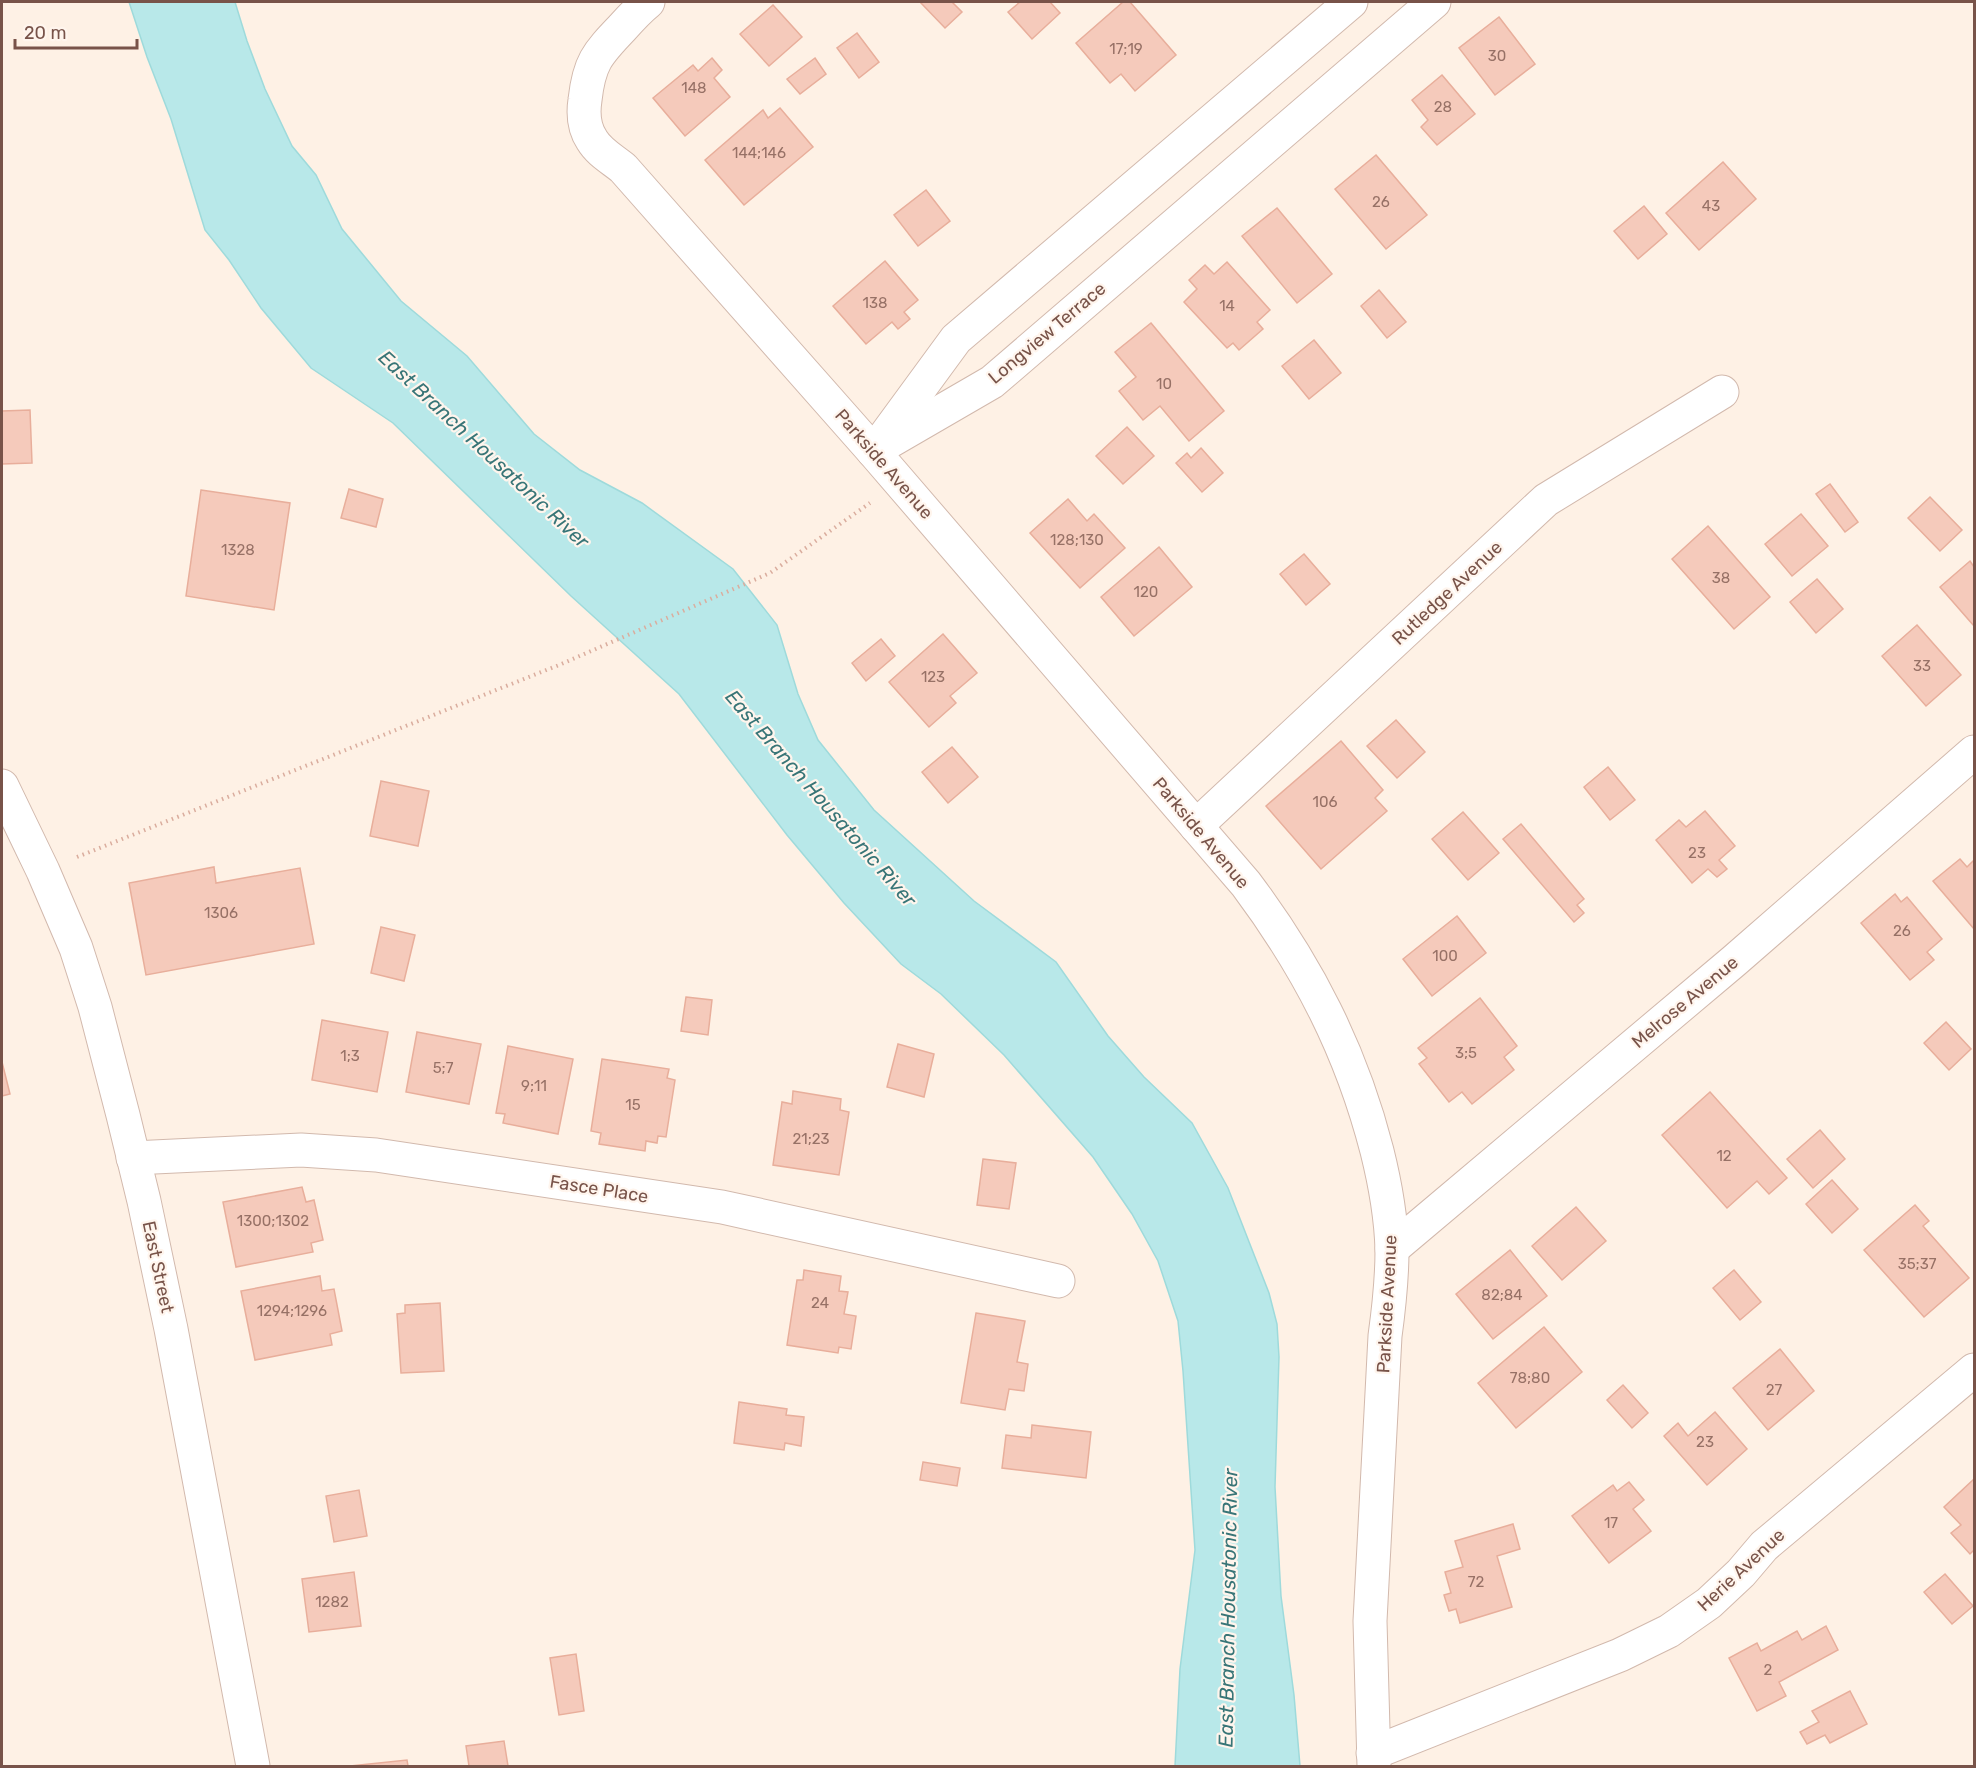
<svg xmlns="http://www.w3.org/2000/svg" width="1976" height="1768" font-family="Rubik,sans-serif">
  <rect width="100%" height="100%" fill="#fef1e5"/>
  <polygon fill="#b8e8e9" stroke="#9edadb" stroke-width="1.5" points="129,2 235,2 247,41 265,89 292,146 316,175 342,229 401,301 467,356 534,434 580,470 642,503 733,569 777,625 798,694 818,740 874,810 974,901 1056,962 1108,1036 1144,1077 1192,1123 1228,1188 1269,1293 1277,1324 1279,1357 1275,1487 1281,1596 1294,1695 1300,1766 1175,1766 1180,1669 1195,1550 1183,1371 1178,1321 1158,1261 1132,1214 1093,1157 1004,1055 941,994 901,964 844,903 787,835 679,694 571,596 393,423 311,368 261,308 229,260 205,230 171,119 147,57"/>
  <g fill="#f5cabb" stroke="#e8ae9b" stroke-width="1.5">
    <polygon points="920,2 952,2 962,12 945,28"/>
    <polygon points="1020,2 1050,2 1060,13 1032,39 1008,12"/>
    <polygon points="1123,2 1130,2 1176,55 1135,91 1121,74 1110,83 1076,43"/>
    <polygon points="773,5 802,37 769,66 740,34"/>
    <polygon points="1499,17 1535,64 1495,95 1459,48"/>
    <polygon points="857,33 879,62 859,78 837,48"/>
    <polygon points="712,58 722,70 714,78 730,97 685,136 653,98 693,65 698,71"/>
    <polygon points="815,58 826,74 800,94 787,79"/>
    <polygon points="1442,75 1475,114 1437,145 1421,127 1428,120 1412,100"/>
    <polygon points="780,108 813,147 744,205 705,160 763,110 768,118"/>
    <polygon points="1376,155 1427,215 1386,249 1335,189"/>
    <polygon points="1723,162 1756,199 1699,250 1666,213"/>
    <polygon points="926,190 950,221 918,246 894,215"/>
    <polygon points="1644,206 1667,234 1638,259 1614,231"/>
    <polygon points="1277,208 1332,274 1297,303 1242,236"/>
    <polygon points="885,261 918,300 904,312 910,319 898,329 892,322 866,344 833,306"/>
    <polygon points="1227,262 1270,310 1257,322 1263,329 1239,350 1233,343 1227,348 1184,302 1197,289 1189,280 1205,265 1214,274"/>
    <polygon points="1379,290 1406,322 1387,338 1361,306"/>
    <polygon points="1151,323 1224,411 1189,441 1160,406 1143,420 1119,391 1136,377 1115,352"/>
    <polygon points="1314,340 1341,373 1309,399 1282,366"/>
    <polygon points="30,410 32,463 2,464 2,411"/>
    <polygon points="1127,427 1154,456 1123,484 1096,456"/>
    <polygon points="1201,448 1223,473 1202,492 1176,463 1187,453 1191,458"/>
    <polygon points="1830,484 1858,522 1845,532 1816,494"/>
    <polygon points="349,489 383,499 376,527 341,518"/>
    <polygon points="201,490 290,503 274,610 186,596"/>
    <polygon points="1930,497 1962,530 1940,551 1908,518"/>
    <polygon points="1068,499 1087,521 1094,514 1125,548 1080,588 1030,533"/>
    <polygon points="1801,514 1828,546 1792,576 1765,544"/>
    <polygon points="1708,526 1770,597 1734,629 1672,559"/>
    <polygon points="1159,547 1192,587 1134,636 1101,597"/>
    <polygon points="1304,554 1330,584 1306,605 1280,574"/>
    <polygon points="1970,561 1974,567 1974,626 1940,587"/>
    <polygon points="1817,579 1843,609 1816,633 1790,602"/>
    <polygon points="1917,625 1961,675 1926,706 1882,656"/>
    <polygon points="943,634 977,673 950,696 956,703 929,727 889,682"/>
    <polygon points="881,639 895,656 866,681 852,663"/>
    <polygon points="1396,720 1425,752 1397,778 1367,746"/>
    <polygon points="1341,741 1383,790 1375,798 1387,811 1321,869 1266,806"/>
    <polygon points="952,747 978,777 948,803 922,772"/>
    <polygon points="1608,767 1635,800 1610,820 1584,787"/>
    <polygon points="381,781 429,791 418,846 370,836"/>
    <polygon points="1705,811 1735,846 1719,860 1727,869 1717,877 1708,869 1692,883 1656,840 1679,820 1686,827"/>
    <polygon points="1463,812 1499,853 1468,880 1432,839"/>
    <polygon points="1521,824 1584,899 1577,905 1584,913 1574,922 1503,839"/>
    <polygon points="1960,859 1967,867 1974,860 1974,929 1933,881"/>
    <polygon points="214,867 216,883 300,868 314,944 146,975 129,883"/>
    <polygon points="1895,894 1901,902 1907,897 1942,939 1927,952 1934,960 1910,980 1861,923"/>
    <polygon points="1457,916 1486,953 1432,996 1403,959"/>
    <polygon points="381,927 415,935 404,981 371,973"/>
    <polygon points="686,997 712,1000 708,1035 681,1031"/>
    <polygon points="1480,998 1517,1046 1504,1057 1514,1070 1472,1104 1462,1092 1449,1102 1419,1064 1427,1058 1418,1048"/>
    <polygon points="322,1020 388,1032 377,1092 312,1080"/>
    <polygon points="1946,1022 1971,1049 1949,1070 1924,1043"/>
    <polygon points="417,1032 481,1044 469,1104 406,1092"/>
    <polygon points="898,1044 934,1054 924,1097 887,1087"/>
    <polygon points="508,1046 573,1059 558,1134 503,1123 505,1114 496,1113"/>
    <polygon points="602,1059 669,1069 667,1078 675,1080 666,1137 658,1136 657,1143 646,1141 645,1151 599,1144 601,1133 591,1131"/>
    <polygon points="2,1062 10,1094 2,1096"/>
    <polygon points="793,1091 841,1099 840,1110 849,1112 839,1175 773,1165 782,1102 792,1104"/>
    <polygon points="1710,1092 1787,1178 1769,1194 1757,1181 1727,1208 1662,1135"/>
    <polygon points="1820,1130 1845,1159 1813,1188 1787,1159"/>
    <polygon points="983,1159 1016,1163 1009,1209 977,1205"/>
    <polygon points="1832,1180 1858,1209 1832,1233 1806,1204"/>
    <polygon points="302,1187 306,1202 314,1200 323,1240 311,1243 313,1252 236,1267 223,1202"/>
    <polygon points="1915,1205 1929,1221 1923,1226 1969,1278 1924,1317 1864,1250"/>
    <polygon points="1576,1207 1606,1241 1562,1280 1532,1246"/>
    <polygon points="1510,1250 1547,1296 1493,1339 1456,1294"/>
    <polygon points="804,1270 841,1276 839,1291 848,1292 844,1314 856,1316 851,1349 839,1347 838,1353 787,1345 797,1280 803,1280"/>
    <polygon points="1734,1270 1761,1302 1740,1320 1713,1288"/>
    <polygon points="320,1276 322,1291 334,1289 342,1331 330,1334 332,1345 255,1360 241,1291"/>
    <polygon points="440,1303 444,1371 401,1373 397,1314 405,1313 405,1305"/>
    <polygon points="976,1313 1025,1321 1017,1362 1028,1364 1024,1391 1009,1389 1005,1410 961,1403"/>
    <polygon points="1544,1327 1582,1372 1516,1428 1478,1383"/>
    <polygon points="1780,1349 1814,1391 1768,1430 1733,1388"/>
    <polygon points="1623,1385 1648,1413 1632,1428 1607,1400"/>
    <polygon points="739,1402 787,1409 786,1415 804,1417 801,1446 785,1443 784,1450 734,1443"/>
    <polygon points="1715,1412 1747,1449 1707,1485 1664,1436 1678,1423 1688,1436"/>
    <polygon points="1032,1425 1091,1432 1086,1478 1002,1468 1006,1435 1031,1438"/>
    <polygon points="923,1462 960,1468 957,1486 920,1480"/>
    <polygon points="1974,1479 1974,1550 1970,1554 1951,1533 1961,1525 1944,1507"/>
    <polygon points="1629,1482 1644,1500 1633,1509 1651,1531 1609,1563 1572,1516 1613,1485 1617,1491"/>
    <polygon points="359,1490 367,1536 334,1542 326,1496"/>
    <polygon points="1513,1524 1520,1549 1497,1556 1512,1607 1460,1623 1456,1609 1449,1611 1444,1595 1451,1593 1445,1572 1463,1567 1455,1541"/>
    <polygon points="354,1572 361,1626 309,1632 302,1579"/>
    <polygon points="1945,1574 1973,1606 1952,1624 1924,1592"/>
    <polygon points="1826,1626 1838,1650 1779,1682 1786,1696 1757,1711 1729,1658 1757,1643 1761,1651 1797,1631 1802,1640"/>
    <polygon points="576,1654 584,1711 559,1715 550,1658"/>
    <polygon points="1850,1691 1867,1724 1830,1743 1825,1735 1807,1744 1800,1732 1819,1722 1812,1711"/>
    <polygon points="504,1741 508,1766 469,1766 466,1746"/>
    <polygon points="407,1760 408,1766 350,1766"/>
  </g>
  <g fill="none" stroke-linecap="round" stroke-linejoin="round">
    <g stroke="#d2b9ad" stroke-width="35">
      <g id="minor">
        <path d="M 648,2 C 638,10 630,19 622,28 C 597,54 589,63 585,100 C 583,113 584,128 592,140 C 599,152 612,159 623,168 L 873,451 L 1246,884 C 1308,967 1351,1050 1377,1151 C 1385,1183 1391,1216 1392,1250 C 1392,1279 1389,1307 1385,1336 L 1370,1621 L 1374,1766"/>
        <polyline points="882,440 956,339 1351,2"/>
        <polyline points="873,451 992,382 1434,2"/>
        <polyline points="2,786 43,871 76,948 95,1007 123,1115 144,1201 171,1329 253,1766"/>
        <polyline points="1196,826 1546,500 1722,392"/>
        <polyline points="133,1158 301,1150 376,1155 722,1207 1058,1281"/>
        <polyline points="1392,1249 1734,961 1974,752"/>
        <polyline points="1373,1753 1620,1655 1669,1631 1709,1603 1741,1573 1764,1546 1974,1370"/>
      </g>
    </g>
    <polyline stroke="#daad9e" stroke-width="4" stroke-dasharray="1.5 4.5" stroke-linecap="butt" points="77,857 559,665 770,573 870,503"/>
    <use href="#minor" stroke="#fff" stroke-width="33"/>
  </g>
  <g text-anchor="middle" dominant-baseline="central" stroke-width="4.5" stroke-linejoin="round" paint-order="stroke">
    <g font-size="15" fill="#977166">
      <text x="1126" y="49">17;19</text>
      <text x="1497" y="56">30</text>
      <text x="694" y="88">148</text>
      <text x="1443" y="107">28</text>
      <text x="759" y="153">144;146</text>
      <text x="1381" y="202">26</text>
      <text x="1711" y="206">43</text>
      <text x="875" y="303">138</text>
      <text x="1227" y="306">14</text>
      <text x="1164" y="384">10</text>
      <text x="1077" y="540">128;130</text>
      <text x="238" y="550">1328</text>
      <text x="1721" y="578">38</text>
      <text x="1146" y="592">120</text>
      <text x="1922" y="666">33</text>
      <text x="933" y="677">123</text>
      <text x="1325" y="802">106</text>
      <text x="1697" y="853">23</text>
      <text x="221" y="913">1306</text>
      <text x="1902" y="931">26</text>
      <text x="1445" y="956">100</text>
      <text x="1466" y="1053">3;5</text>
      <text x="350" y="1056">1;3</text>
      <text x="443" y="1068">5;7</text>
      <text x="534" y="1086">9;11</text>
      <text x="633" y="1105">15</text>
      <text x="811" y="1139">21;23</text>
      <text x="1724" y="1156">12</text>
      <text x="273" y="1221">1300;1302</text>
      <text x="1917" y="1264">35;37</text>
      <text x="1502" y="1295">82;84</text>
      <text x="820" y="1303">24</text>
      <text x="292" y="1311">1294;1296</text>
      <text x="1530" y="1378">78;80</text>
      <text x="1774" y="1390">27</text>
      <text x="1705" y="1442">23</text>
      <text x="1611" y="1523">17</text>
      <text x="1476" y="1582">72</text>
      <text x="332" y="1602">1282</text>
      <text x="1768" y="1670">2</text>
    </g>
    <g font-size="18" fill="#785349" stroke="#fff5ed">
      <text transform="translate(1047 333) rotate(-40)">Longview Terrace</text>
      <text transform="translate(884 464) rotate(49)">Parkside Avenue</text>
      <text transform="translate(1447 593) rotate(-43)">Rutledge Avenue</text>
      <text transform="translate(1201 833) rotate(50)">Parkside Avenue</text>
      <text transform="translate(1685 1002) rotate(-40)">Melrose Avenue</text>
      <text transform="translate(599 1189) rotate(9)">Fasce Place</text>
      <text transform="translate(158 1267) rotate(78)">East Street</text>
      <text transform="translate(1387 1304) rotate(-87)">Parkside Avenue</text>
      <text transform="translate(1741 1570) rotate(-43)">Herie Avenue</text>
    </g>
    <g font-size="20" font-style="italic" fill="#387577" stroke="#fff5ed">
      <text transform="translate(484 449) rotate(43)">East Branch Housatonic River</text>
      <text transform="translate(821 798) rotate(49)">East Branch Housatonic River</text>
      <text transform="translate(1228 1608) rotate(-89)">East Branch Housatonic River</text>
    </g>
  </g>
  <rect width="1976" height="1768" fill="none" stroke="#785349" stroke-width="6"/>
  <path d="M15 39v9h122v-9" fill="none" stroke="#785349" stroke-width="3"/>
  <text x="24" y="39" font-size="18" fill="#785349" stroke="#fff5ed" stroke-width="4.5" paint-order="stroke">20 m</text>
</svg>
